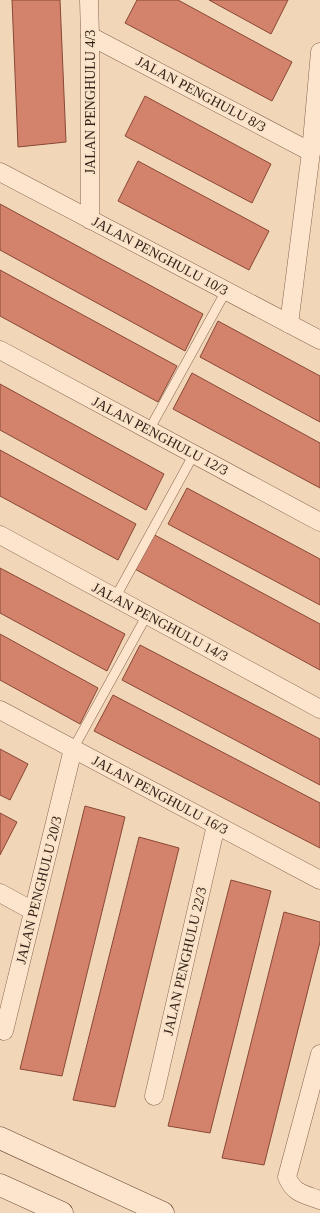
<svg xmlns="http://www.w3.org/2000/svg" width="320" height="1213" font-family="'Times New Roman',serif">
  <rect width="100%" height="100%" fill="#f1d6b8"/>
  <g fill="#d3836b" stroke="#894836">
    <polygon points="12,0 60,0 66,142 18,147"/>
    <polygon points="137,0 178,0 292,62 272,101 125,23"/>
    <polygon points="209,0 288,0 271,34"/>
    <polygon points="145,96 271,164 252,203 125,136"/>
    <polygon points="138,161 269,231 249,270 118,201"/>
    <polygon points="0,204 203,314 185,351 0,250"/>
    <polygon points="0,270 177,366 158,402 0,316"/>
    <polygon points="218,321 320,376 320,422 200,357"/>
    <polygon points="192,373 320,443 320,488 173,409"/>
    <polygon points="0,384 164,474 146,510 0,430"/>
    <polygon points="0,450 136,524 118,560 0,496"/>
    <polygon points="187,488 320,559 320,605 168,524"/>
    <polygon points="151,533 320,624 320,670 133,568"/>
    <polygon points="0,568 125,634 107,671 0,613"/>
    <polygon points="0,634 98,688 80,724 0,680"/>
    <polygon points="140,645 320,739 320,785 122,680"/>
    <polygon points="113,695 320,803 320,848 94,731"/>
    <polygon points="0,749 28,764 10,800 0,795"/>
    <polygon points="85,806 125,817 62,1076 20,1069"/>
    <polygon points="0,813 17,822 0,855"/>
    <polygon points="139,837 179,848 115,1107 73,1100"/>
    <polygon points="231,880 271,891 210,1133 168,1126"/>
    <polygon points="284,912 320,922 320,942 264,1165 222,1158"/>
  </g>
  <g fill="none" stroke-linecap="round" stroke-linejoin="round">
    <g stroke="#886552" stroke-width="10">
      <g id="lane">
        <polyline points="149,430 226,291"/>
        <polyline points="115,598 194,454"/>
        <polyline points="73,749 147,615"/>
      </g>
    </g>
    <g stroke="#886552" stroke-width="19">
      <g id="street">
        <polyline points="89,0 90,36 90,220"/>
        <polyline points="90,36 311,152"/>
        <polyline points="0,172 320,340"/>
        <polyline points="289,324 311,152 320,52"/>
        <polyline points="0,350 320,522"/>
        <polyline points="0,535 320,709"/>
        <polyline points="0,710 320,880"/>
        <polyline points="0,893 33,911"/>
        <polyline points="4,1031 73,749"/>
        <path d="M 320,1054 L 287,1177 C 294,1194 304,1194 320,1200"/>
        <polyline points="154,1096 216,825"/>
      </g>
    </g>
    <g stroke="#6a4636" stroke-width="23">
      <g id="secondary">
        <polyline points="0,1138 163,1213"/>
        <polyline points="0,1185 62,1213"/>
      </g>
    </g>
    <use href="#lane" stroke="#fce5cc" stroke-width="9"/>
    <use href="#street" stroke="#fce5cc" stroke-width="18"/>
    <use href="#secondary" stroke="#fce5cc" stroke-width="22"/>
  </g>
  <g text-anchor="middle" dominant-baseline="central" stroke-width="4" stroke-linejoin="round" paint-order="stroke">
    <g font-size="14" fill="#362119" stroke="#f8e2c8">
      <text transform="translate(201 94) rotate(28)">JALAN PENGHULU 8/3</text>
      <text transform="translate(90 102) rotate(-90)">JALAN PENGHULU 4/3</text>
      <text transform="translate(160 256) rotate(28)">JALAN PENGHULU 10/3</text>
      <text transform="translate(160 436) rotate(28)">JALAN PENGHULU 12/3</text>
      <text transform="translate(160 622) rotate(28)">JALAN PENGHULU 14/3</text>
      <text transform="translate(160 795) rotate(28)">JALAN PENGHULU 16/3</text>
      <text transform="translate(39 890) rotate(-76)">JALAN PENGHULU 20/3</text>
      <text transform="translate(185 961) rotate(-77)">JALAN PENGHULU 22/3</text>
    </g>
  </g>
</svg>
